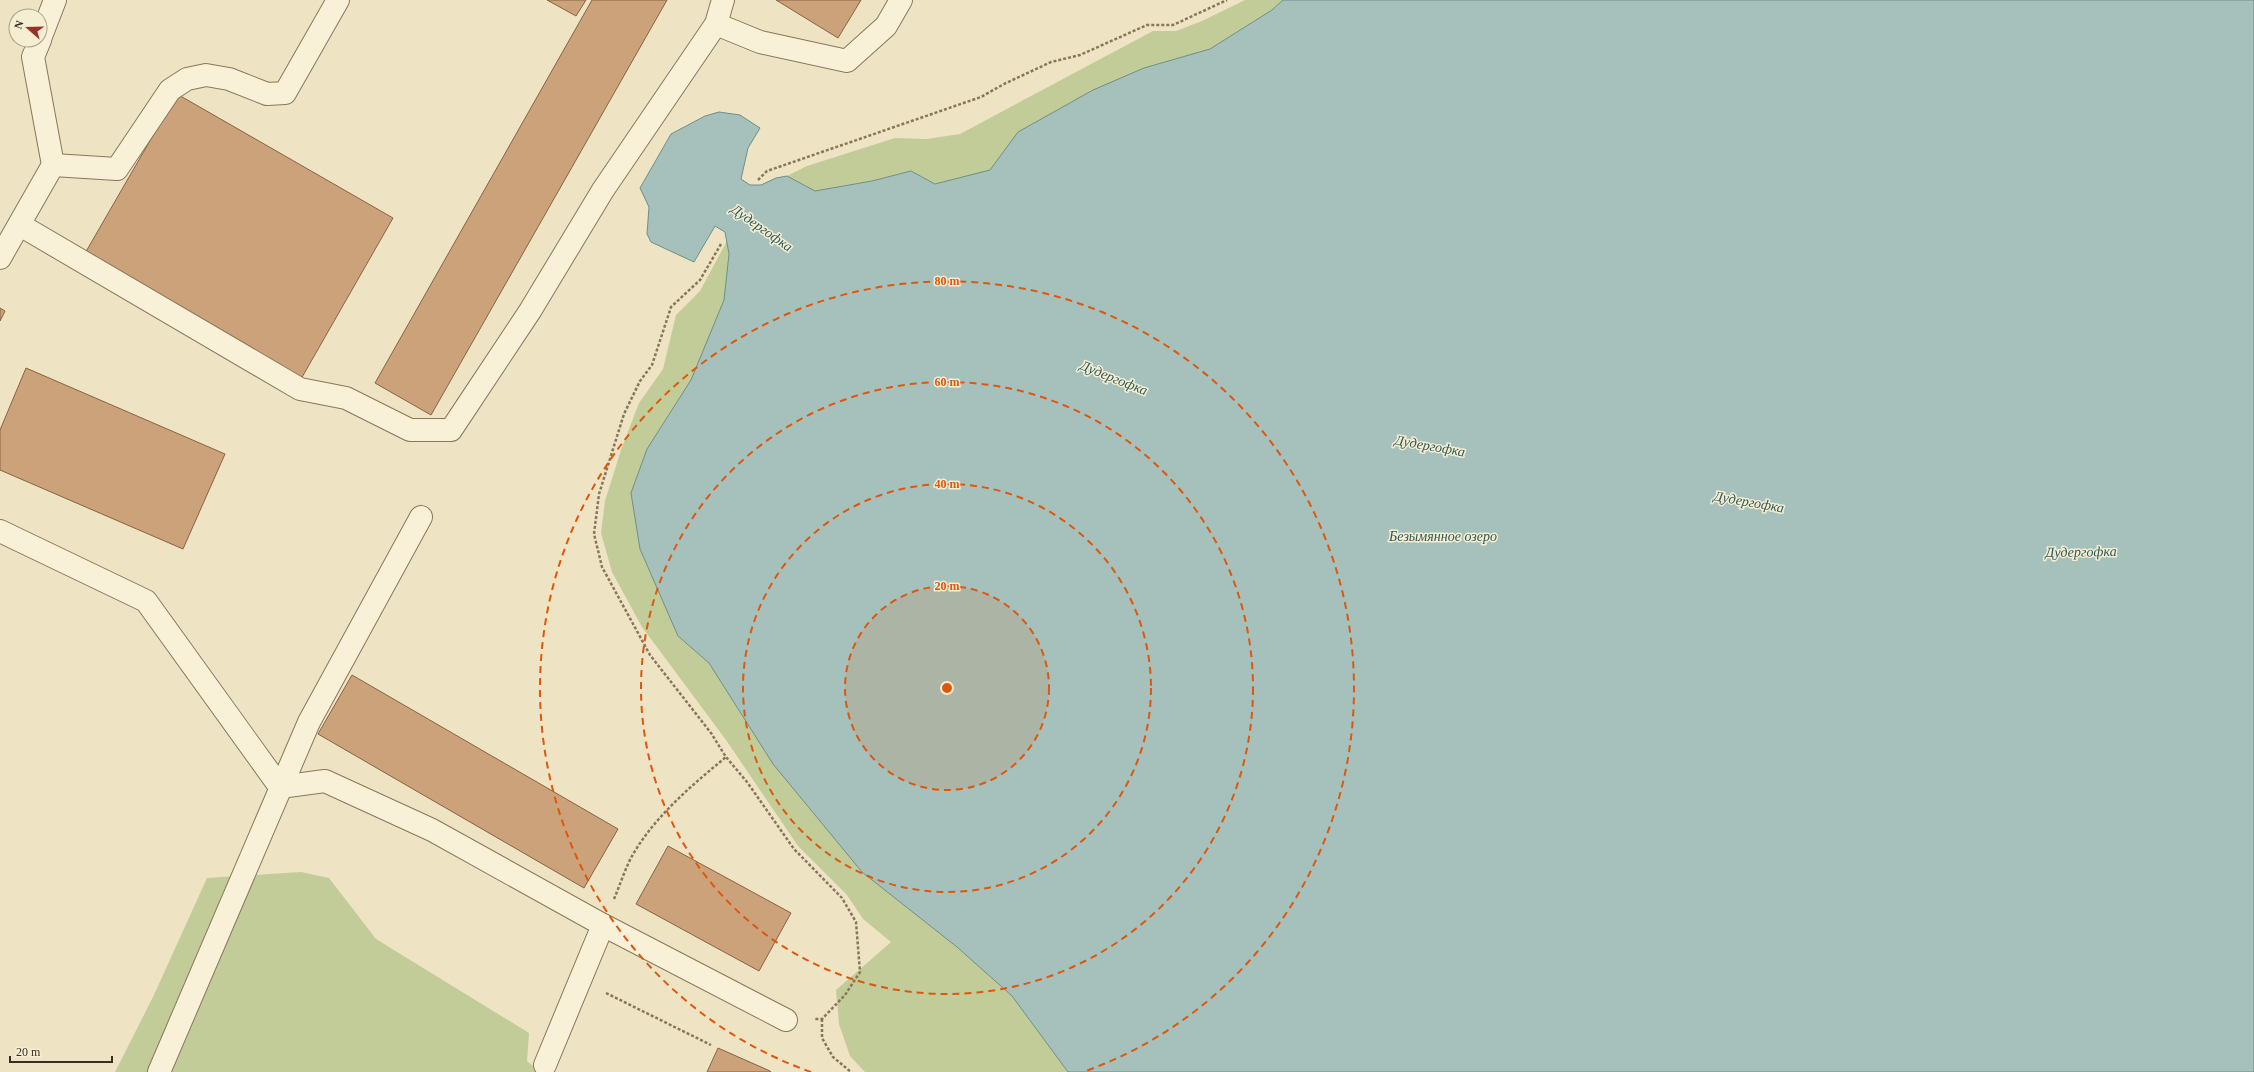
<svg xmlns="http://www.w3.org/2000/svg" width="2254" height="1072" font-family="'Times New Roman',serif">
  <rect width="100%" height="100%" fill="#eee4c4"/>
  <g fill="#c2cc98">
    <polygon points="1245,0 1283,0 1272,10 1210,49 1144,68 1018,132 991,170 935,184 911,171 872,181 815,191 787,176 807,166 895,138 927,139 960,134 1153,31 1176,31 1202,21"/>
    <polygon points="728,239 729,254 724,300 691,380 647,449 631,493 640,549 678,636 709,663 773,764 862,872 957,947 1012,996 1068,1072 865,1072 850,1056 839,1024 836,990 891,942 863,919 847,895 798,846 726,740 642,627 612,572 601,533 605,501 621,450 639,403 663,369 676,315 700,291"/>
    <polygon points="301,872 329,878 376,939 529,1033 527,1061 540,1072 115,1072 153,997 207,878"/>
  </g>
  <polygon fill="#a6c1bb" stroke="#6c8f89" points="1283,0 2254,0 2254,1072 1068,1072 1012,996 957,947 862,872 773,764 709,663 678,636 640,549 631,493 647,449 691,380 724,300 729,254 725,232 715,226 694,262 651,242 647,234 649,207 640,188 671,134 705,116 719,112 740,115 760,128 748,148 741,179 750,185 761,185 776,178 787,176 815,191 872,181 911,171 935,184 990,170 1018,132 1093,90 1144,68 1210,49 1272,10"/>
  <g fill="#cca27a" stroke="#886240">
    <polygon points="547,0 586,0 576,16"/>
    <polygon points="592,0 667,0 431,415 375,383"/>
    <polygon points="776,0 861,0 838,38"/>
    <polygon points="177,94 393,218 301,379 84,255"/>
    <polygon points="0,308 5,311 0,321"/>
    <polygon points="26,368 225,454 183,549 0,470 0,430"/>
    <polygon points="352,675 618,829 584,888 318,734"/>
    <polygon points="668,846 791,913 759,971 636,904"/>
    <polygon points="718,1048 770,1071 771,1072 707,1072"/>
  </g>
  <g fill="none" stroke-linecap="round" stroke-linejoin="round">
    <g stroke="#89765a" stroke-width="24">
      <g id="minor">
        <polyline points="716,24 760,42 847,61 886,26 901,0"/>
        <polyline points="40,39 55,0"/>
        <polyline points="53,165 117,169 170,90 187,79 206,75 229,79 267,94 285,93 338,0"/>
        <polyline points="20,225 300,389 346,398 410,430 451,430 530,311 603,190 716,24 723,0"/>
        <polyline points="0,258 53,165 33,57 40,40"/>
        <polyline points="0,531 146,601 280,787"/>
        <polyline points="280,787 325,781 432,830 603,925 786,1020"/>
        <polyline points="545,1065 603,925"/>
        <polyline points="159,1072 309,722 421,517"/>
      </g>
    </g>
    <g stroke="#89765a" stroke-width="2.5" stroke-dasharray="3 2" stroke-linecap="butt">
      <polyline points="758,180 767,171 981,97 1004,84 1051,62 1080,55 1147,25 1173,25 1227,0"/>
      <polyline points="721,244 700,280 671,307 652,365 640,381 624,414 599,494 594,534 602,567 650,655 711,733 726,757 747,782 794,849 842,898 856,922 860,972 845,995 822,1019 814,1019"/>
      <path d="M 614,899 C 620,885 625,869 632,856 C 655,816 691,786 726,757"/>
      <polyline points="606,993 711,1045"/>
      <polyline points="822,1019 822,1038 833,1057 851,1072"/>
    </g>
    <use href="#minor" stroke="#f9f1d7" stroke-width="22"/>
  </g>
  <circle cx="947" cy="688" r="102" fill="#df570d" fill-opacity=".12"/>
  <g fill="none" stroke="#df570d" stroke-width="2" stroke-dasharray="7 5">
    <circle cx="947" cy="688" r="102"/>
    <circle cx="947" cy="688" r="204"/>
    <circle cx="947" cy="688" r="306"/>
    <path d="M811 1072A407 407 0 1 1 1083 1072"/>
  </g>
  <g text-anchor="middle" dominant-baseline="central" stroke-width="3" stroke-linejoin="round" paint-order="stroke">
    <g font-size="14" font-style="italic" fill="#2e5858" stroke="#f5eed3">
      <text transform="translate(762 228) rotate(35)">Дудергофка</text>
      <text transform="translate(1114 378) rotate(22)">Дудергофка</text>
      <text transform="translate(1430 446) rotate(10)">Дудергофка</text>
      <text transform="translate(1749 502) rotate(10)">Дудергофка</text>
      <text x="1443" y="536">Безымянное озеро</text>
      <text transform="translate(2081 552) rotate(-1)">Дудергофка</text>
    </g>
  </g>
  <circle cx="947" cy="688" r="6" fill="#df570d" stroke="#f5eed3" stroke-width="2"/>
  <g font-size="12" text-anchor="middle" font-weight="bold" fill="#df570d" stroke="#f5eed3" stroke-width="3" stroke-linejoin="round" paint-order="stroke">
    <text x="947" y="285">80 m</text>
    <text x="947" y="386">60 m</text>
    <text x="947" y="488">40 m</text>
    <text x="947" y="590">20 m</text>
  </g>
  <g transform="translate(28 28) rotate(290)"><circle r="19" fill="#f5eed3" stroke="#a9a18b"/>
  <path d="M0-3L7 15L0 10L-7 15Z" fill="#97312a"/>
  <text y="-6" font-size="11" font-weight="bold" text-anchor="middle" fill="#382d1e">N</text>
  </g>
  <path d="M10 1056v6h102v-6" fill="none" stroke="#382d1e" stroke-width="2"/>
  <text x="16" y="1056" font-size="12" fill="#382d1e" stroke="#f5eed3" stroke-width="3" paint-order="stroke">20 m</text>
</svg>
